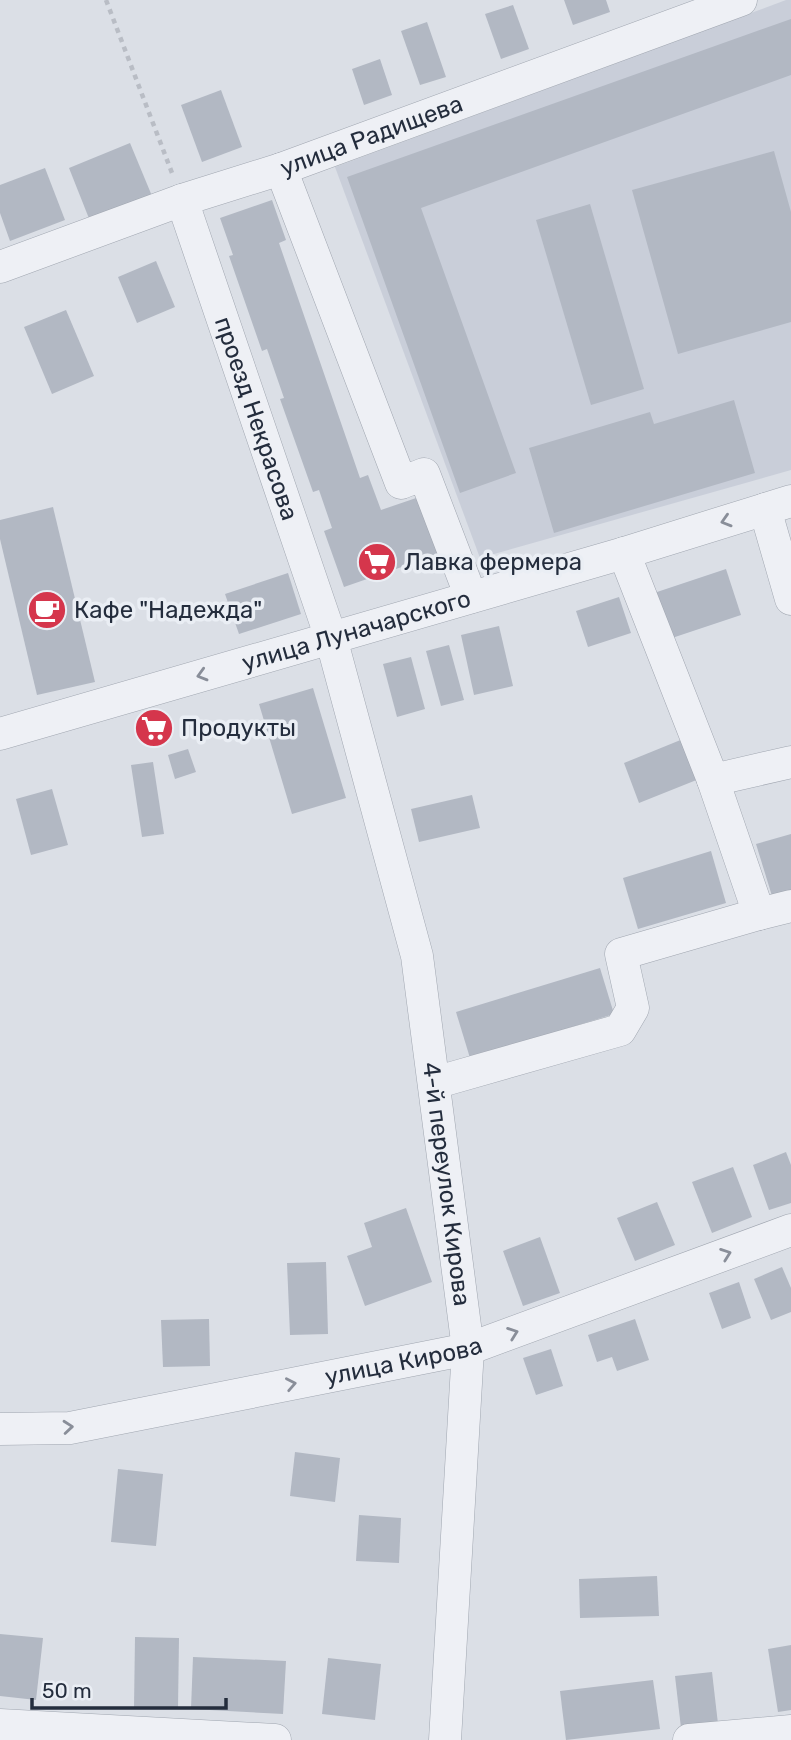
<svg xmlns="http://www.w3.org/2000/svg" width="791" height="1740" font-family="Rubik,sans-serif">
  <rect width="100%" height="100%" fill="#dbdfe6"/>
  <polygon fill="#c9ced9" points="786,0 791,0 791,470 480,558 335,167"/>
  <g fill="#b2b8c3">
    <polygon points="564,0 606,0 610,12 573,25"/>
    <polygon points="513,5 529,49 501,59 485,14"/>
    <polygon points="791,19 791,75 421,208 516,473 460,493 347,177"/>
    <polygon points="427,22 446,77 420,85 401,31"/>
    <polygon points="380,59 392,95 364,105 352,69"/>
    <polygon points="221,90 242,147 202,162 181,105"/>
    <polygon points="130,143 152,196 90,221 69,168"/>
    <polygon points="774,151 791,212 791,322 678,354 632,190"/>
    <polygon points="45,168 65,220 10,241 0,213 0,185"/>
    <polygon points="272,200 286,240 279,243 360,478 368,475 381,510 422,496 442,553 344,587 324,531 332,528 319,490 313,492 280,399 284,398 267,349 262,351 229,256 233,255 220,218"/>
    <polygon points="590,204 644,389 591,405 536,220"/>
    <polygon points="156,261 175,307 137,323 118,277"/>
    <polygon points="66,310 94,376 52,394 24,327"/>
    <polygon points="734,400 755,473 554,533 529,448 650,412 654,424"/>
    <polygon points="53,507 95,682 37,695 0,539 0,520"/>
    <polygon points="726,569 741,615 666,640 651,594"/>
    <polygon points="288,573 301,614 239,634 225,594"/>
    <polygon points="619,597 631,633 588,647 576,611"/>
    <polygon points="499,626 513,686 474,695 461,635"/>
    <polygon points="449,645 464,700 441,706 426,651"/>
    <polygon points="411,657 425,709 397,717 383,664"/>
    <polygon points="313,688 346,798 292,814 259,704"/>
    <polygon points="683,739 699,779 639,803 624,763"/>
    <polygon points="188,749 196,772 175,779 168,755"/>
    <polygon points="153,762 164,834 142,837 131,765"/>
    <polygon points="52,789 68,845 31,855 16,799"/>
    <polygon points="472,795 480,828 419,842 411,809"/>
    <polygon points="791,834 791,890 772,896 756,844"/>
    <polygon points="711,851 726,903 638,929 623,878"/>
    <polygon points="600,968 614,1014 470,1058 456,1012"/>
    <polygon points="786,1152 791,1165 791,1203 769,1210 753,1165"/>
    <polygon points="733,1167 752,1217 712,1233 692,1182"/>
    <polygon points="657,1202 675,1245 635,1261 617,1218"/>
    <polygon points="406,1208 432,1282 365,1306 347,1256 372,1247 364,1223"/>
    <polygon points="540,1237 560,1293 523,1306 503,1251"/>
    <polygon points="326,1262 328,1334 290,1335 287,1263"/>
    <polygon points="782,1267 791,1288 791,1312 771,1320 754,1279"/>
    <polygon points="739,1282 751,1318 722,1329 709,1293"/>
    <polygon points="209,1319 210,1366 163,1367 161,1320"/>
    <polygon points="635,1319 649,1360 617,1371 612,1357 597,1362 588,1335"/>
    <polygon points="551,1349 563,1386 536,1395 523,1358"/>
    <polygon points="295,1452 340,1458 335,1502 290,1496"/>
    <polygon points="118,1469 163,1474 156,1546 111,1542"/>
    <polygon points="359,1515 401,1518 399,1563 356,1561"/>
    <polygon points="657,1576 659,1616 580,1618 579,1579"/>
    <polygon points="0,1634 43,1638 36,1700 0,1696"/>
    <polygon points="135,1637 179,1638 178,1708 134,1708"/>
    <polygon points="791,1645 791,1710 778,1712 768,1649"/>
    <polygon points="193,1657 286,1661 283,1714 191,1709"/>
    <polygon points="328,1658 381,1664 375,1720 322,1714"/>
    <polygon points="712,1672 718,1724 681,1728 675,1676"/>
    <polygon points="653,1680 660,1729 566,1740 560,1691"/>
  </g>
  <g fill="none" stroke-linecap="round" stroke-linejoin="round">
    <g stroke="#a0a6b0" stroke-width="33">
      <g id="minor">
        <polyline points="281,169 401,483 424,474 471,597"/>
        <path id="s1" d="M 182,200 L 331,638 L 417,956 L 468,1349 L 445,1740"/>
        <path id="s2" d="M 0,267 L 182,200 L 281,169 L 741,0"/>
        <polyline points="765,509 791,599"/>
        <polyline points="624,553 713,780 791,762"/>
        <path id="s3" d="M 0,734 L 624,553 L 791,501"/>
        <polyline points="713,780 759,914 791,906"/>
        <polyline points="434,1083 620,1030 633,1008 621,954 759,914"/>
        <path id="s4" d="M 0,1429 L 70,1428 L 468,1349 L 791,1230"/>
        <polyline points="0,1725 275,1740"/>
        <polyline points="689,1740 791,1731"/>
      </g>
    </g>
    <polyline stroke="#b9bdc5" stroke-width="4.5" stroke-dasharray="5 5" stroke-linecap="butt" points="106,0 172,173"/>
    <use href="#minor" stroke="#eef0f5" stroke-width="32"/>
  </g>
  <defs><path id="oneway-chevron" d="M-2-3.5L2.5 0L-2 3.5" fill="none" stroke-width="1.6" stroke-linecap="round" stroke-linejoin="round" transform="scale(1.75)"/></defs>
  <g stroke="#898e99">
    <use href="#oneway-chevron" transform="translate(726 521) rotate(163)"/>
    <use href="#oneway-chevron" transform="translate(202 675) rotate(164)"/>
    <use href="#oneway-chevron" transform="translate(726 1254) rotate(-20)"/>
    <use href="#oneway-chevron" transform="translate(513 1333) rotate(-20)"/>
    <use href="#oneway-chevron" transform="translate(291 1384) rotate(-11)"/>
    <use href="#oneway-chevron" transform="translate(68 1427) rotate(-5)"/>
  </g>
  <defs>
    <g id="supermarket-disc" transform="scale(2.0125)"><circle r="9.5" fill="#d5364c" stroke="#eaeef4"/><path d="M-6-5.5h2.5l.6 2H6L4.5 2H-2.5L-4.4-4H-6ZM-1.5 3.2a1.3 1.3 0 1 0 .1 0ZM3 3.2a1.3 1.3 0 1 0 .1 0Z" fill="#fff"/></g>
    <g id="cafe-disc" transform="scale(2.0125)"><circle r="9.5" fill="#d5364c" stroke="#eaeef4"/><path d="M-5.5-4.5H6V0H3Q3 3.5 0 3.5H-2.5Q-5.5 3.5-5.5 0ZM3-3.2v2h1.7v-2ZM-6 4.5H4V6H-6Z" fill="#fff"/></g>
  </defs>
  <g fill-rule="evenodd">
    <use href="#supermarket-disc" x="377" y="562"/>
    <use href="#cafe-disc" x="47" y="610"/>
    <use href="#supermarket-disc" x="154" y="728"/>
  </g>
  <g text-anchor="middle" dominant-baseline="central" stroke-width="7" stroke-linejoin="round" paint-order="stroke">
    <g font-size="24" fill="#242d3d" stroke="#eaeef4">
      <text stroke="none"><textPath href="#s2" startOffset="394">улица Радищева</textPath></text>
      <text stroke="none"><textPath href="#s1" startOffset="231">проезд Некрасова</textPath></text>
      <text stroke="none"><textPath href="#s3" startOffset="371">улица Луначарского</textPath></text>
      <text stroke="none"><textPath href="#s1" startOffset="1022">4-й переулок Кирова</textPath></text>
      <text stroke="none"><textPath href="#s4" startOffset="410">улица Кирова</textPath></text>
    </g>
    <g font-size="24" fill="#242d3d" stroke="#eaeef4" text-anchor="start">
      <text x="404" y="562">Лавка фермера</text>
      <text x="74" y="610">Кафе "Надежда"</text>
      <text x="181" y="728">Продукты</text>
    </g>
  </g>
  <path d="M32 1698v10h194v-10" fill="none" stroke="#242d3d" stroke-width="3.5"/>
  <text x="42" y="1698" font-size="21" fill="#242d3d" stroke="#eaeef4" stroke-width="5" paint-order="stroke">50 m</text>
</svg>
